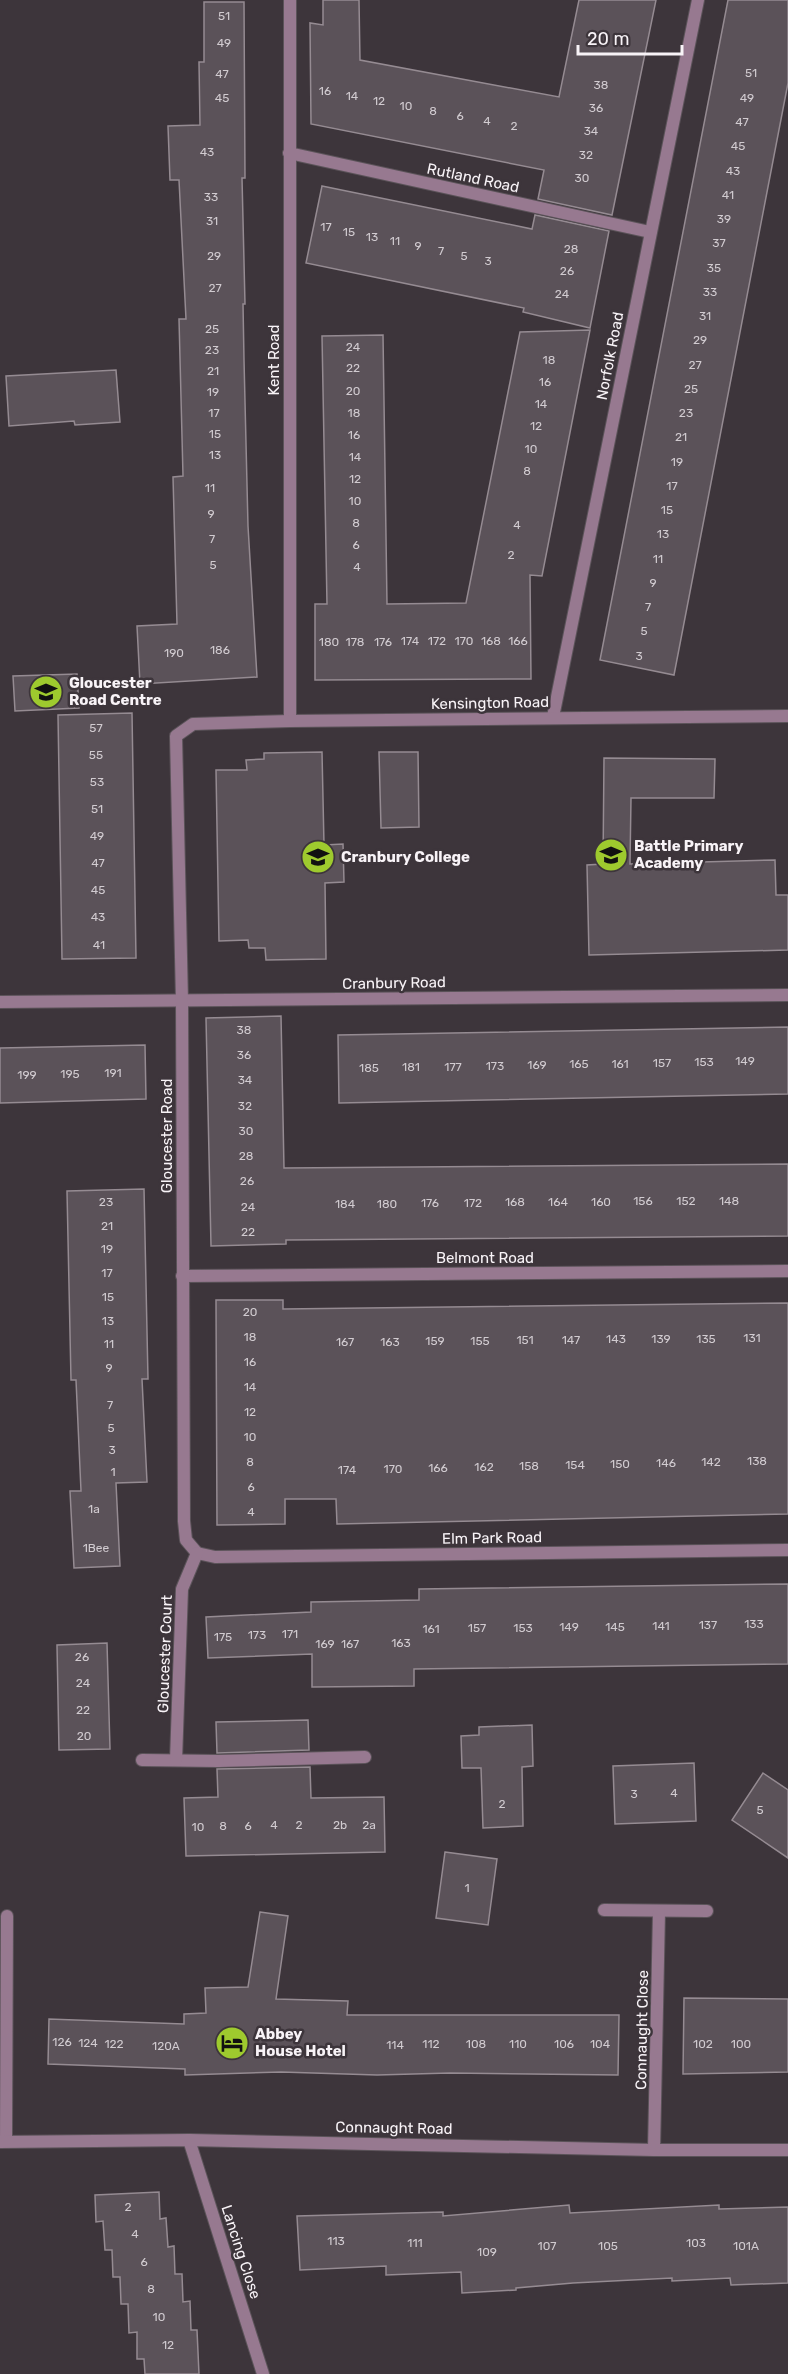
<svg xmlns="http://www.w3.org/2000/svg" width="788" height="2374" font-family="Rubik,sans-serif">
  <rect width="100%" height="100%" fill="#3d353b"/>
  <g fill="#5b5259" stroke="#958b92" stroke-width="1.5">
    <polygon points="323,0 359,0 360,60 559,97 579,0 656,0 612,215 538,199 544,170 311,124 310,23 323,25"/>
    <polygon points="728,0 788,0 788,83 674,675 600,660"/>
    <polygon points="204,2 244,2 245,178 242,178 245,304 243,304 244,360 248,526 257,677 140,684 137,626 177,624 173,477 183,476 179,319 186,319 179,180 170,180 168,126 200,125 199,62 204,62"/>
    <polygon points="322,186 532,229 535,215 609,231 590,328 523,312 524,308 306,263"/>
    <polygon points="590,330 542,576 530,575 531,679 315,680 315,604 327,604 322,336 383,335 387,604 466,603 520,332"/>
    <polygon points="116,370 120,422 75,425 74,421 9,426 6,376"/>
    <polygon points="77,674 79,708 15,711 13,676"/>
    <polygon points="132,713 136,958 62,959 58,715"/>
    <polygon points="322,752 324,845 343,844 344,882 325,883 326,959 266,960 265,948 249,948 248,940 219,941 216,770 247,770 246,760 264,759 264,753"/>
    <polygon points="379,752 418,752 419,827 381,828"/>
    <polygon points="604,758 715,759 714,798 631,798 630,864 775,860 776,895 788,895 788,950 589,955 587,865 603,864"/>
    <polygon points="281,1016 284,1168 788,1164 788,1236 286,1240 286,1244 211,1246 206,1018"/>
    <polygon points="788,1027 788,1094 339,1103 338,1035"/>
    <polygon points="145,1045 146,1099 0,1103 0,1048"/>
    <polygon points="144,1189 148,1379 142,1379 147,1482 116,1483 120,1566 74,1568 70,1491 81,1491 76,1380 71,1380 67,1191"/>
    <polygon points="216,1300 283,1300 283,1309 788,1303 788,1514 337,1524 336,1499 285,1499 285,1524 217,1525"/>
    <polygon points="788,1584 788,1664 414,1669 414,1686 312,1687 312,1654 208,1658 206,1617 311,1612 311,1602 419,1600 419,1589"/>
    <polygon points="107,1643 110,1749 59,1750 57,1645"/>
    <polygon points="308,1720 309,1750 217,1753 216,1722"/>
    <polygon points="532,1725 533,1766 522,1767 523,1826 483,1828 481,1768 462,1768 461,1736 479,1735 479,1727"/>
    <polygon points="694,1763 696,1821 615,1824 613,1766"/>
    <polygon points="310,1767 311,1798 384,1797 385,1852 186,1856 184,1798 218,1797 217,1769"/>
    <polygon points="763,1773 788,1790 788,1858 732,1820"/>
    <polygon points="445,1852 497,1859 488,1925 436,1918"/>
    <polygon points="260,1912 288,1916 276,1999 348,2001 347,2015 619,2015 618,2075 450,2073 377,2075 281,2072 185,2075 185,2069 48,2064 49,2019 184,2024 184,2014 206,2013 205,1988 248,1987"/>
    <polygon points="684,1998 788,1999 788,2072 683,2074"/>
    <polygon points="159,2192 160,2219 166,2218 168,2247 174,2246 175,2274 182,2274 183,2302 190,2301 191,2330 197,2330 199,2374 145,2374 144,2359 137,2359 137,2332 129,2333 128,2304 121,2304 120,2277 113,2277 112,2250 105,2250 103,2221 96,2222 95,2195"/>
    <polygon points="569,2205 570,2213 719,2205 719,2209 788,2207 788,2283 731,2285 730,2278 672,2281 672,2278 573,2283 516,2288 516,2290 462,2293 461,2272 386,2275 386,2266 300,2270 297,2216 443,2212 443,2216"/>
  </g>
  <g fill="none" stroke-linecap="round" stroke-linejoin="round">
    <g stroke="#5b5359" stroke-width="14">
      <g id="service">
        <polyline points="218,1761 365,1757"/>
        <polyline points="6,2141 7,1916"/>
      </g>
    </g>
    <g stroke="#5b5359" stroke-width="14">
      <g id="minor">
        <polyline points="289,153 650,232"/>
        <polyline points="553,717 698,0"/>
        <polyline points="290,721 290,0"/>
        <polyline points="0,1002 788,995"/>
        <polyline points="182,1276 788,1271"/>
        <polyline points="197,1553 186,1540 184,1521 182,1001 176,736 193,724 290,721 788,716"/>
        <polyline points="197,1553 215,1557 788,1550"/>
        <polyline points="142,1760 218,1761"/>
        <polyline points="176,1760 182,1589 197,1553"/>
        <polyline points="604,1910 707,1911"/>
        <polyline points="189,2140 263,2374"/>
        <polyline points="0,2142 189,2140 654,2150 788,2150"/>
        <polyline points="654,2150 659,1912"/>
      </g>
    </g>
    <use href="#service" stroke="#977990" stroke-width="12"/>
    <use href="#minor" stroke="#977990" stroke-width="12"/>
  </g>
  <defs>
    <g id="school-disc" transform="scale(1.725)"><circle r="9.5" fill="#9eca2e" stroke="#3d353b"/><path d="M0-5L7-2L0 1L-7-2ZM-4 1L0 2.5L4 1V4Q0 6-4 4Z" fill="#111"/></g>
    <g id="hotel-disc" transform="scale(1.725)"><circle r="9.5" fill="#9eca2e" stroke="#3d353b"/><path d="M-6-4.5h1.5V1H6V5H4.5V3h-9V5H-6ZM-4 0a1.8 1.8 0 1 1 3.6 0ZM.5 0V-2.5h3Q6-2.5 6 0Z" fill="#111"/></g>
  </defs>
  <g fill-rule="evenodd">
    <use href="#school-disc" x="46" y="692"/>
    <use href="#school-disc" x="611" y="855"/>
    <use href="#school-disc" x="318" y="857"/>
    <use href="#hotel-disc" x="232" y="2043"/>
  </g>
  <g text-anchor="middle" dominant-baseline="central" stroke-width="5" stroke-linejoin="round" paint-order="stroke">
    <g font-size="12" fill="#d1cbd0">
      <text x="224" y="16">51</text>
      <text x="224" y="43">49</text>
      <text x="751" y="73">51</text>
      <text x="222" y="74">47</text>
      <text x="601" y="85">38</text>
      <text x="325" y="91">16</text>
      <text x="352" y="96">14</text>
      <text x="222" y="98">45</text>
      <text x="747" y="98">49</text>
      <text x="379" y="101">12</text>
      <text x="406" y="106">10</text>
      <text x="596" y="108">36</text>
      <text x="433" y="111">8</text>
      <text x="460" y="116">6</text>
      <text x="487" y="121">4</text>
      <text x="742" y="122">47</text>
      <text x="514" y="126">2</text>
      <text x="591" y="131">34</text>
      <text x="738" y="146">45</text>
      <text x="207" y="152">43</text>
      <text x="586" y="155">32</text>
      <text x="733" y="171">43</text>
      <text x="582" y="178">30</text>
      <text x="728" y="195">41</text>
      <text x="211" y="197">33</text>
      <text x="724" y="219">39</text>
      <text x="212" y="221">31</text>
      <text x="326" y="227">17</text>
      <text x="349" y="232">15</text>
      <text x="372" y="237">13</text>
      <text x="395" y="241">11</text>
      <text x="719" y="243">37</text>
      <text x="418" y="246">9</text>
      <text x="571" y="249">28</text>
      <text x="441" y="251">7</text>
      <text x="214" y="256">29</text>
      <text x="464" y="256">5</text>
      <text x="488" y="261">3</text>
      <text x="714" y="268">35</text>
      <text x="567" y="271">26</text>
      <text x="215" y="288">27</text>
      <text x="710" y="292">33</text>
      <text x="562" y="294">24</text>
      <text x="705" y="316">31</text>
      <text x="212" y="329">25</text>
      <text x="700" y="340">29</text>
      <text x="353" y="347">24</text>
      <text x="212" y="350">23</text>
      <text x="549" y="360">18</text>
      <text x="695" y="365">27</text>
      <text x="353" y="368">22</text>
      <text x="213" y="371">21</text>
      <text x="545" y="382">16</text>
      <text x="691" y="389">25</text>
      <text x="353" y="391">20</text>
      <text x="213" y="392">19</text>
      <text x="541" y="404">14</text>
      <text x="214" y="413">17</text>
      <text x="354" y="413">18</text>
      <text x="686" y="413">23</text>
      <text x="536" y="426">12</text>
      <text x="215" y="434">15</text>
      <text x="354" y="435">16</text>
      <text x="681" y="437">21</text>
      <text x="531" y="449">10</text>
      <text x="215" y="455">13</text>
      <text x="355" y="457">14</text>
      <text x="677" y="462">19</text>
      <text x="527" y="471">8</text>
      <text x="355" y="479">12</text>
      <text x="672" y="486">17</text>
      <text x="210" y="488">11</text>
      <text x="355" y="501">10</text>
      <text x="667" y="510">15</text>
      <text x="211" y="514">9</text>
      <text x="356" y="523">8</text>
      <text x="517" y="525">4</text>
      <text x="663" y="534">13</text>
      <text x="212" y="539">7</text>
      <text x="356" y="545">6</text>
      <text x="511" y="555">2</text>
      <text x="658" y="559">11</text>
      <text x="213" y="565">5</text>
      <text x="357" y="567">4</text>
      <text x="653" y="583">9</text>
      <text x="648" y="607">7</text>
      <text x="644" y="631">5</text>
      <text x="410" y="641">174</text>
      <text x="437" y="641">172</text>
      <text x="464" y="641">170</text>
      <text x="491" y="641">168</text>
      <text x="518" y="641">166</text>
      <text x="329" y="642">180</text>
      <text x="355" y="642">178</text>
      <text x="383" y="642">176</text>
      <text x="220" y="650">186</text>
      <text x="174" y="653">190</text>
      <text x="639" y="656">3</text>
      <text x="96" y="728">57</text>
      <text x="96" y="755">55</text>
      <text x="97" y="782">53</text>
      <text x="97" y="809">51</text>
      <text x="97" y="836">49</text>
      <text x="98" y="863">47</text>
      <text x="98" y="890">45</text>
      <text x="98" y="917">43</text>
      <text x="99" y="945">41</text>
      <text x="244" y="1030">38</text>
      <text x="244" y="1055">36</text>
      <text x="745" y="1061">149</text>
      <text x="704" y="1062">153</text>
      <text x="662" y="1063">157</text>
      <text x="579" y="1064">165</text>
      <text x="620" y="1064">161</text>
      <text x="537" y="1065">169</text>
      <text x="495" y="1066">173</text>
      <text x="411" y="1067">181</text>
      <text x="453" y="1067">177</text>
      <text x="369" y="1068">185</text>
      <text x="113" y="1073">191</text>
      <text x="70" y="1074">195</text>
      <text x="27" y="1075">199</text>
      <text x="245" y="1080">34</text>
      <text x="245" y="1106">32</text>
      <text x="246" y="1131">30</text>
      <text x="246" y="1156">28</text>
      <text x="247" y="1181">26</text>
      <text x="643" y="1201">156</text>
      <text x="686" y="1201">152</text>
      <text x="729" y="1201">148</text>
      <text x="106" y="1202">23</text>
      <text x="515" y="1202">168</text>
      <text x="558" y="1202">164</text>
      <text x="601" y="1202">160</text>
      <text x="430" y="1203">176</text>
      <text x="473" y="1203">172</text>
      <text x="345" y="1204">184</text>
      <text x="387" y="1204">180</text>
      <text x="248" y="1207">24</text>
      <text x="107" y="1226">21</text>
      <text x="248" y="1232">22</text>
      <text x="107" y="1249">19</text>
      <text x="107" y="1273">17</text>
      <text x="108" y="1297">15</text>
      <text x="250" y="1312">20</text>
      <text x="108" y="1321">13</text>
      <text x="250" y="1337">18</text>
      <text x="752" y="1338">131</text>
      <text x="616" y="1339">143</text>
      <text x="661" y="1339">139</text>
      <text x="706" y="1339">135</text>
      <text x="525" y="1340">151</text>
      <text x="571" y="1340">147</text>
      <text x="435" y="1341">159</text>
      <text x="480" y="1341">155</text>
      <text x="345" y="1342">167</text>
      <text x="390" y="1342">163</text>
      <text x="109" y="1344">11</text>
      <text x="250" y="1362">16</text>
      <text x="109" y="1368">9</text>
      <text x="250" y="1387">14</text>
      <text x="110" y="1405">7</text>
      <text x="250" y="1412">12</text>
      <text x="111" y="1428">5</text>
      <text x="250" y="1437">10</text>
      <text x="112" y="1450">3</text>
      <text x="757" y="1461">138</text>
      <text x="250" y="1462">8</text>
      <text x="711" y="1462">142</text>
      <text x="666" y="1463">146</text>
      <text x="620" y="1464">150</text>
      <text x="575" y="1465">154</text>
      <text x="529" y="1466">158</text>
      <text x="484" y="1467">162</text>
      <text x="438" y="1468">166</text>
      <text x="393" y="1469">170</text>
      <text x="347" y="1470">174</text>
      <text x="113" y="1472">1</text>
      <text x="251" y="1487">6</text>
      <text x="94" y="1509">1a</text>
      <text x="251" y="1512">4</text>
      <text x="96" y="1548">1Bee</text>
      <text x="754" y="1624">133</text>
      <text x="708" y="1625">137</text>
      <text x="661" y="1626">141</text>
      <text x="569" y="1627">149</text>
      <text x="615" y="1627">145</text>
      <text x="477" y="1628">157</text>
      <text x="523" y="1628">153</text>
      <text x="431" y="1629">161</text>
      <text x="290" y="1634">171</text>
      <text x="257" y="1635">173</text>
      <text x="223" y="1637">175</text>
      <text x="401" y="1643">163</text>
      <text x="325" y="1644">169</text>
      <text x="350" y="1644">167</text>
      <text x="82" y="1657">26</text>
      <text x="83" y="1683">24</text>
      <text x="83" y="1710">22</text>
      <text x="84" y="1736">20</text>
      <text x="674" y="1793">4</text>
      <text x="634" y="1794">3</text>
      <text x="502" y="1804">2</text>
      <text x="760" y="1810">5</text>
      <text x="274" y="1825">4</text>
      <text x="299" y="1825">2</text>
      <text x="340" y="1825">2b</text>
      <text x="369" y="1825">2a</text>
      <text x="223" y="1826">8</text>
      <text x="248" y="1826">6</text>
      <text x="198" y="1827">10</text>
      <text x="467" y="1888">1</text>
      <text x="62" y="2042">126</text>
      <text x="88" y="2043">124</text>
      <text x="114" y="2044">122</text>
      <text x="431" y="2044">112</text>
      <text x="476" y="2044">108</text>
      <text x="518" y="2044">110</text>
      <text x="564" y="2044">106</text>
      <text x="600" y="2044">104</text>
      <text x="703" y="2044">102</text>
      <text x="741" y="2044">100</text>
      <text x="395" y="2045">114</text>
      <text x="166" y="2046">120A</text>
      <text x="128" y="2207">2</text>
      <text x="135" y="2234">4</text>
      <text x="336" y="2241">113</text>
      <text x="415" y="2243">111</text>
      <text x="696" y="2243">103</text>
      <text x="547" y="2246">107</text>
      <text x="608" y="2246">105</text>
      <text x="746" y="2246">101A</text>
      <text x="487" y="2252">109</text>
      <text x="144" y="2262">6</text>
      <text x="151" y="2289">8</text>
      <text x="159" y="2317">10</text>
      <text x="168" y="2345">12</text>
    </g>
    <g font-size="15" fill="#f8f3f7" stroke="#3d353b">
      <text transform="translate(473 178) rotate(12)">Rutland Road</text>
      <text transform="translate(610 356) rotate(-79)">Norfolk Road</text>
      <text transform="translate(274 360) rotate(-90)">Kent Road</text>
      <text transform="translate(490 703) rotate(-1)">Kensington Road</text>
      <text transform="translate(394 983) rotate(-1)">Cranbury Road</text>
      <text transform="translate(167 1136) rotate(-90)">Gloucester Road</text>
      <text x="485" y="1258">Belmont Road</text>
      <text transform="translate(492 1538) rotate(-1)">Elm Park Road</text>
      <text transform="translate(165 1654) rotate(-88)">Gloucester Court</text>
      <text transform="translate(642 2030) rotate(-89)">Connaught Close</text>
      <text transform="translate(394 2128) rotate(1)">Connaught Road</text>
      <text transform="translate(241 2252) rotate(72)">Lancing Close</text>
    </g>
    <g font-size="15" font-weight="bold" fill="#f8f3f7" stroke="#3d353b" text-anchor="start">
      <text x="69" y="683">Gloucester<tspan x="69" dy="17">Road Centre</tspan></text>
      <text x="634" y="846">Battle Primary<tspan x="634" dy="17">Academy</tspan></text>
      <text x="341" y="857">Cranbury College</text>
      <text x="255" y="2034">Abbey<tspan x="255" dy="17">House Hotel</tspan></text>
    </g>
  </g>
  <path d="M578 45v9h104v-9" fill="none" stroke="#f8f3f7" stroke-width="3"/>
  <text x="587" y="45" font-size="18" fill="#f8f3f7" stroke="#3d353b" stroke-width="4.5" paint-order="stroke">20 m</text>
</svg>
